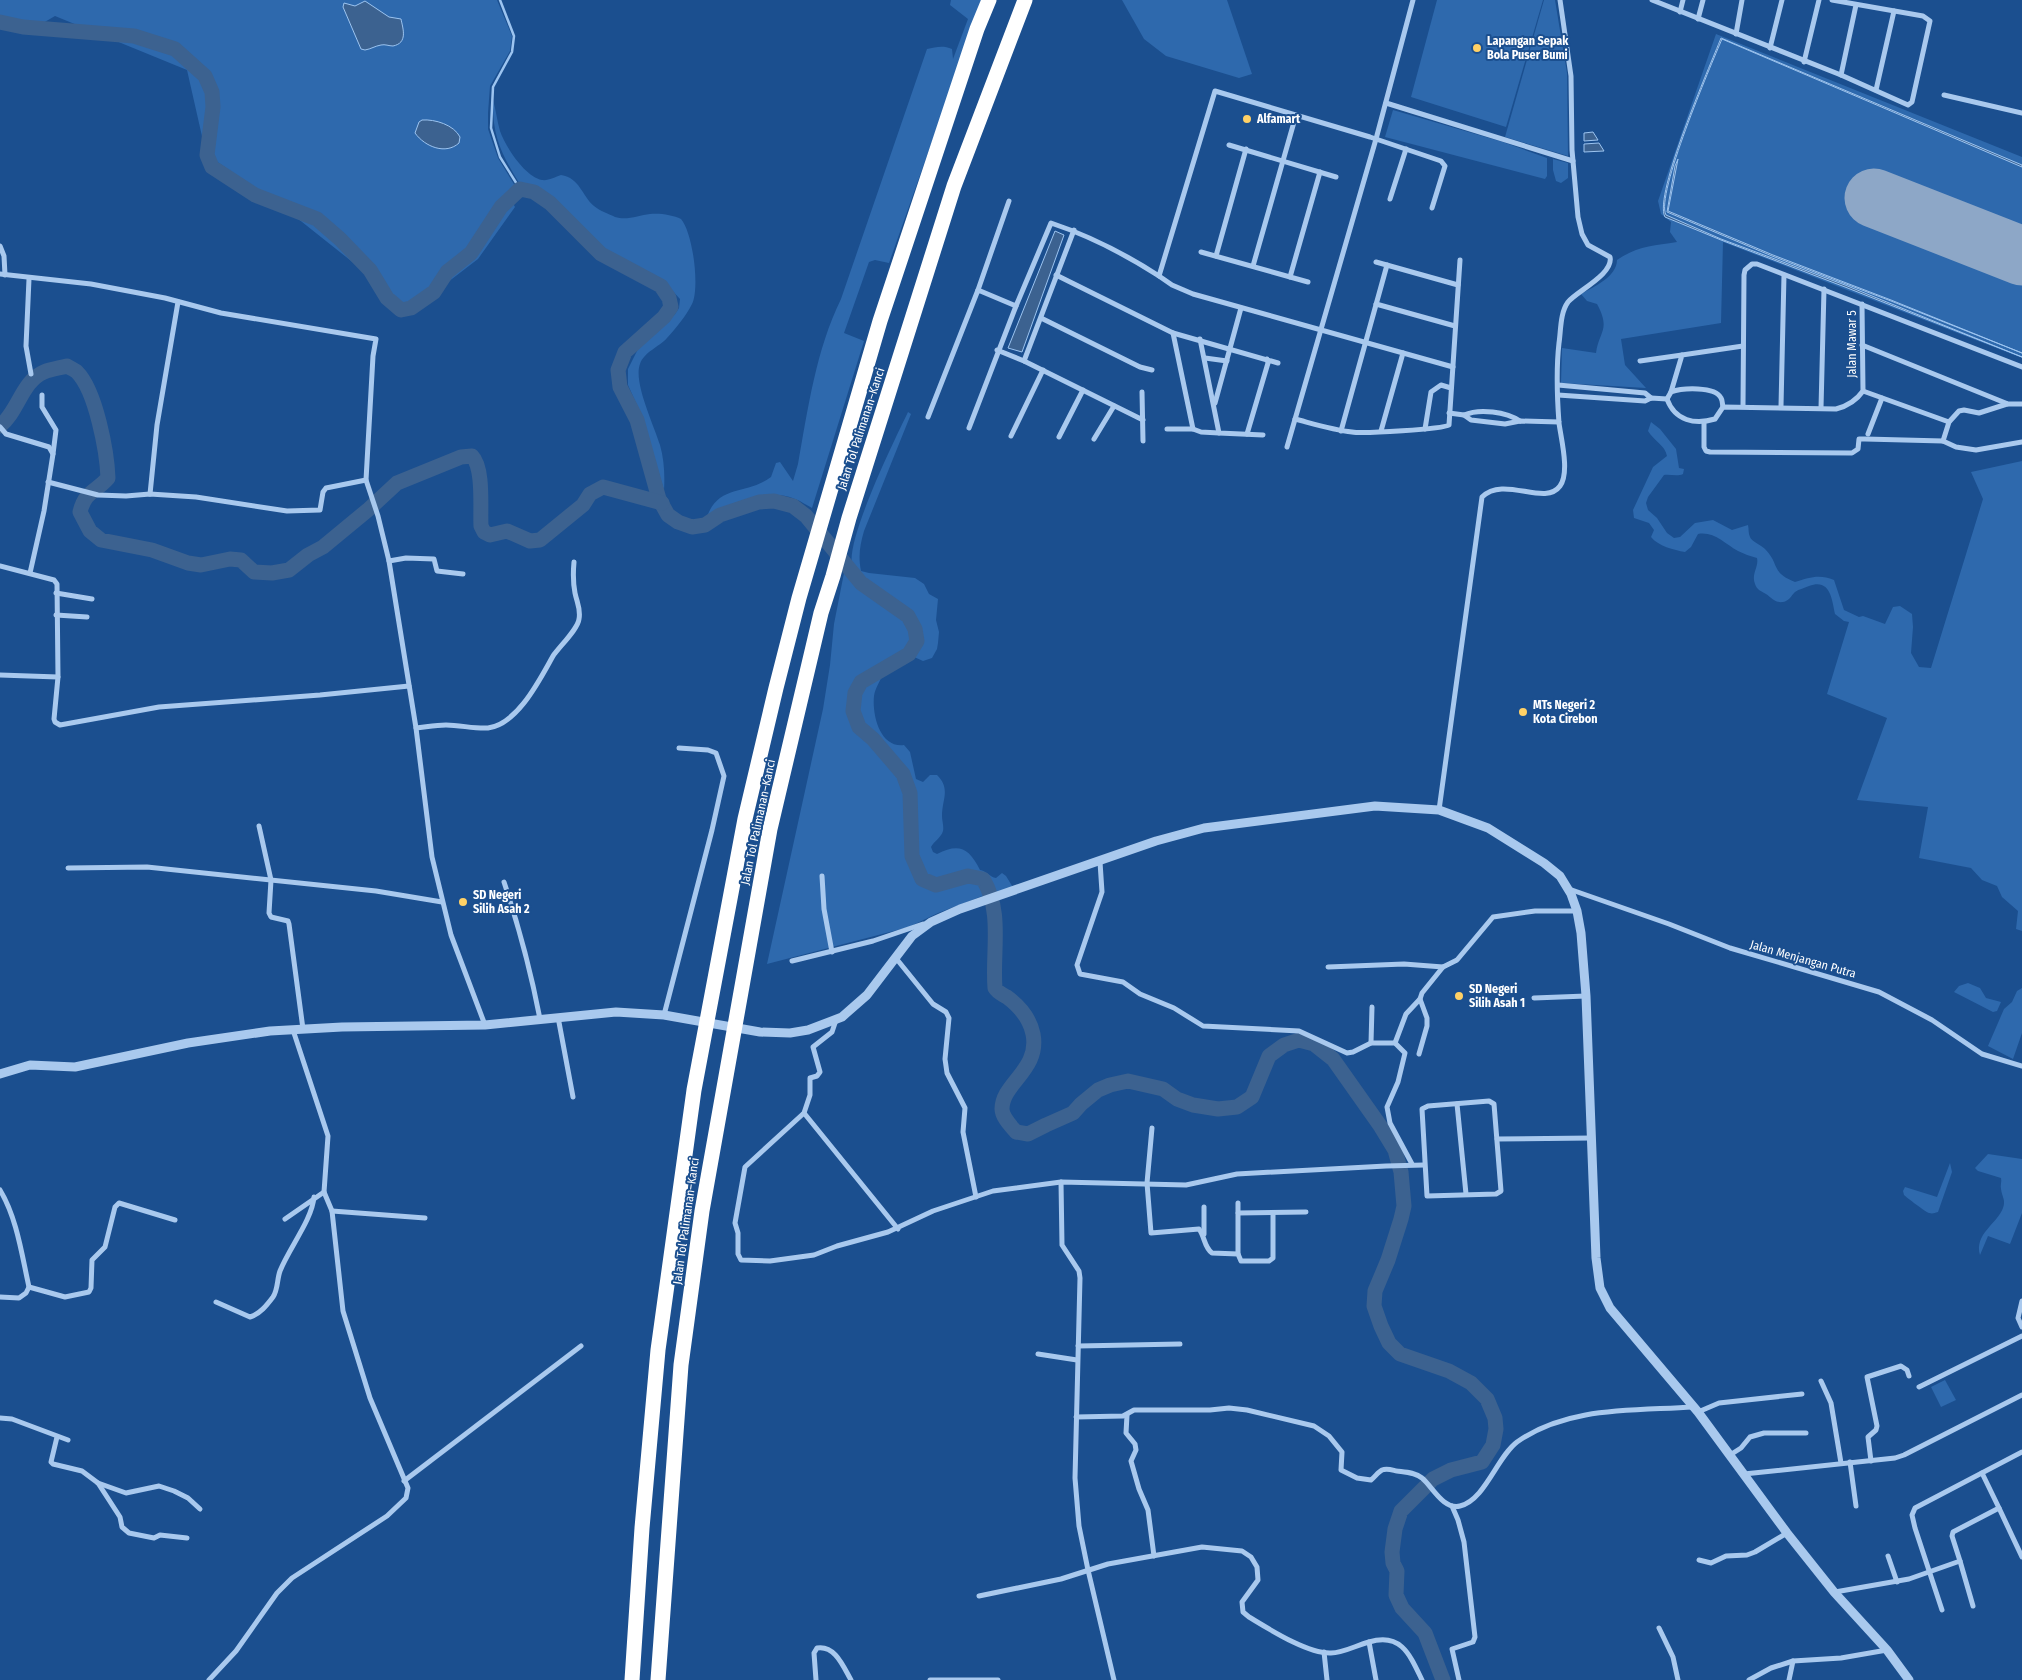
<svg xmlns="http://www.w3.org/2000/svg" width="2022" height="1680" font-family="'Fira Sans Condensed',sans-serif">
  <rect width="100%" height="100%" fill="#1b4f8f"/>
  <g fill="#2e69ad">
    <polygon points="0,0 497,0 512,36 510,51 490,86 488,113 488,129 498,158 515,186 509,196 515,207 478,259 405,315 365,272 292,214 206,154 187,70 55,16 43,23 15,22 0,16"/>
    <path d="M 951,0 L 982,0 L 889,263 L 875,260 L 869,262 L 844,333 L 864,341 L 812,508 C 806,505 801,501 795,499 C 767,487 731,503 707,517 C 718,484 748,495 771,477 L 776,463 L 780,462 L 793,481 L 798,464 C 808,408 816,350 841,299 L 927,49 C 936,47 943,45 952,49 L 953,59 L 968,19 L 950,5 Z"/>
    <polygon points="1122,0 1227,0 1252,74 1239,78 1166,56 1144,39"/>
    <polygon points="1437,0 1543,0 1506,127 1411,97"/>
    <polygon points="1544,0 1555,0 1567,73 1568,156 1505,137"/>
    <path d="M 1716,34 L 2022,157 L 2022,236 L 1882,180 L 1867,216 L 2022,278 L 2022,358 L 1723,242 L 1721,323 L 1621,339 L 1625,365 L 1646,388 L 1561,383 L 1562,348 L 1596,353 C 1599,331 1611,330 1597,304 L 1587,301 L 1581,294 C 1593,287 1617,277 1617,260 C 1637,246 1653,246 1677,242 L 1670,232 L 1671,222 L 1661,214 L 1658,201 Z"/>
    <path d="M 493,100 C 496,110 497,121 500,131 C 505,146 525,177 542,180 C 548,181 555,177 561,175 C 580,178 582,196 594,206 C 600,211 609,214 615,217 C 627,221 639,215 650,214 C 660,213 673,215 681,219 C 693,233 700,288 692,304 C 686,316 676,328 667,338 C 659,347 644,352 640,364 C 633,382 654,425 660,445 C 664,459 665,475 664,490 L 640,412 L 628,385 L 628,369 L 638,349 L 675,314 L 679,308 L 680,299 L 668,286 L 634,270 L 605,251 L 567,217 L 546,195 L 535,188 L 521,186 C 502,155 492,137 493,100 Z"/>
    <polygon points="1393,110 1503,142 1547,158 1547,176 1545,179 1385,137"/>
    <polygon points="1553,159 1568,163 1568,178 1561,183 1556,181 1553,170"/>
    <path d="M 908,412 L 911,414 L 864,531 C 860,545 858,556 861,571 L 869,573 L 915,578 L 924,584 L 929,594 L 938,599 L 936,620 L 939,632 L 938,643 L 937,649 L 932,658 L 923,661 L 912,656 C 914,652 918,648 920,643 C 921,640 920,636 919,632 C 915,601 866,595 853,568 C 842,546 896,437 908,412 Z"/>
    <path d="M 1651,422 L 1660,429 L 1676,449 L 1679,468 L 1684,469 L 1683,474 C 1677,477 1670,474 1664,475 L 1648,497 L 1646,503 L 1648,510 L 1657,518 L 1667,533 L 1674,538 L 1680,537 L 1695,523 L 1713,520 L 1732,530 L 1748,525 C 1749,529 1748,533 1750,537 C 1751,541 1761,545 1765,549 C 1780,564 1770,572 1795,582 C 1810,577 1820,574 1834,580 L 1844,610 L 1859,617 L 1863,616 L 1885,624 L 1893,607 L 1900,606 L 1912,614 L 1913,627 L 1911,653 L 1919,667 L 1931,668 L 1983,499 L 1971,472 L 2022,461 L 2022,931 L 2016,929 L 2018,911 L 2002,897 L 1997,886 L 1982,880 L 1971,868 L 1919,858 L 1928,807 L 1857,800 L 1887,718 L 1827,694 L 1849,622 L 1844,621 L 1835,614 C 1832,599 1830,578 1809,586 C 1805,588 1799,589 1795,592 C 1791,596 1789,601 1783,602 C 1775,603 1772,598 1766,594 C 1761,591 1757,590 1755,584 C 1751,574 1759,567 1757,558 C 1750,556 1744,554 1738,551 C 1725,544 1714,531 1698,534 L 1691,547 L 1685,552 C 1674,550 1658,546 1651,537 L 1654,530 L 1649,523 L 1634,518 L 1633,510 L 1653,467 L 1667,456 C 1665,445 1654,441 1648,431 Z"/>
    <polygon points="844,573 858,586 905,619 911,631 913,640 906,651 858,680 851,692 849,711 856,730 870,741 899,776 906,794 908,857 920,882 935,889 953,886 968,880 980,882 985,890 985,895 938,913 909,927 767,964 823,709 830,665 834,624"/>
    <path d="M 883,674 C 880,681 875,689 874,696 C 872,715 880,748 904,745 L 910,752 L 916,779 L 923,782 L 930,775 L 937,775 C 951,789 942,799 942,816 C 942,821 944,826 943,831 C 941,838 934,841 931,847 L 933,852 L 937,854 C 959,843 969,848 980,870 C 986,871 990,877 996,878 L 1002,873 L 1006,876 L 1014,889 L 998,894 L 985,875 L 967,872 L 936,881 L 925,876 L 916,855 L 914,792 L 906,772 L 875,736 L 862,725 L 857,710 L 858,694 L 864,685 Z"/>
    <polygon points="1968,983 1980,988 1986,998 2001,1002 1997,1011 1993,1012 1954,992 1959,986"/>
    <polygon points="2022,988 2022,1033 2013,1059 1988,1046 2004,1009 2012,1002 2017,991"/>
    <path d="M 1988,1154 L 2022,1159 L 2022,1213 L 2010,1244 L 1988,1236 L 1980,1255 C 1974,1234 1997,1224 2003,1208 C 2006,1200 2002,1197 2001,1189 C 2000,1185 2002,1182 2001,1178 L 1978,1171 L 1975,1168 Z"/>
    <path d="M 1950,1163 L 1952,1172 L 1938,1212 C 1934,1213 1933,1214 1929,1213 C 1927,1213 1906,1197 1904,1195 L 1903,1191 L 1905,1187 L 1937,1197 Z"/>
    <polygon points="1945,1380 1956,1400 1941,1407 1931,1387"/>
  </g>
  <g fill="#3c6290" stroke="#9cc4f0">
    <path d="M 365,1 L 389,17 L 401,19 C 403,29 408,43 393,46 C 389,46 385,44 381,45 C 375,46 371,49 365,50 L 361,49 L 343,7 L 344,3 L 355,6 Z"/>
    <path d="M 1721,38 L 2022,165 L 2022,167 L 1722,39 C 1711,65 1655,195 1666,215 L 1721,239 L 1845,285 L 2022,357 L 1845,287 L 1721,240 L 1665,217 C 1653,195 1710,66 1721,38 Z"/>
    <path d="M 422,120 C 435,119 454,125 460,137 L 459,143 C 446,155 425,147 415,133 L 419,122 Z"/>
    <polygon points="1593,132 1598,140 1584,141 1584,133"/>
    <polygon points="1599,143 1604,151 1584,152 1584,144"/>
    <polygon points="1678,159 1668,211 1773,255 1891,300 2022,353 1891,301 1772,256 1667,212 1675,166"/>
    <polygon points="1055,231 1064,235 1022,352 1008,348"/>
  </g>
  <g fill="none" stroke-linecap="round" stroke-linejoin="round">
    <polyline stroke="#9cc4f0" stroke-width="2.5" points="500,0 514,36 512,52 493,87 491,128 500,157 520,189"/>
    <g stroke="#3c6290" stroke-width="15">
      <path d="M 0,22 L 23,27 L 134,36 L 175,49 L 205,76 L 212,92 L 213,107 L 207,155 L 212,167 L 255,195 L 317,219 L 340,239 L 370,270 L 387,298 L 401,310 L 411,308 L 434,292 L 447,272 L 471,253 L 501,207 L 520,189 L 534,192 L 550,203 L 601,254 L 661,286 L 669,298 L 671,307 L 664,317 L 625,352 L 618,370 L 620,387 L 637,420 L 659,499 L 668,515 L 678,522 L 692,527 L 705,525 L 720,515 L 759,502 L 774,501 L 793,506 L 806,516 L 861,583 L 908,616 L 915,629 L 917,641 L 909,654 L 861,682 L 855,693 L 853,711 L 859,727 L 873,739 L 903,774 L 910,793 L 912,856 L 922,879 L 936,885 L 968,876 L 983,879 C 1003,912 992,952 995,988 C 998,993 1002,994 1007,997 C 1019,1006 1030,1019 1033,1034 C 1040,1070 1002,1083 1002,1109 C 1002,1117 1011,1126 1016,1132 L 1028,1134 L 1046,1125 L 1073,1113 L 1081,1104 L 1098,1090 L 1110,1085 L 1128,1081 L 1163,1089 L 1177,1099 L 1193,1105 L 1218,1109 L 1237,1107 L 1252,1097 L 1269,1056 L 1284,1045 L 1299,1040 L 1314,1044 L 1333,1059 L 1381,1127 L 1395,1150 L 1401,1172 L 1404,1206 L 1401,1219 L 1388,1260 L 1375,1291 L 1374,1306 L 1381,1326 L 1389,1343 L 1400,1354 L 1449,1371 L 1471,1383 L 1487,1399 L 1495,1418 L 1496,1429 L 1493,1445 L 1482,1462 L 1451,1470 L 1433,1479 L 1401,1511 L 1395,1529 L 1392,1552 L 1393,1563 L 1397,1571 L 1396,1595 L 1402,1608 L 1425,1633 L 1443,1680"/>
      <path d="M 0,426 C 18,412 22,381 44,372 C 51,369 60,368 67,366 C 70,368 75,370 77,372 C 96,391 107,452 108,478 C 96,492 85,491 80,512 L 90,531 L 101,540 L 152,550 L 188,563 L 201,565 L 230,559 L 241,560 L 254,572 L 272,573 L 289,570 L 308,555 L 323,547 L 369,509 L 397,483 L 461,457 L 472,456 C 484,468 480,509 481,526 L 484,532 L 490,535 L 507,531 L 530,541 L 540,540 L 583,505 L 590,494 L 603,487 L 662,503"/>
    </g>
    <polyline stroke="#8da7c7" stroke-width="59" points="1874,198 2022,256"/>
    <g stroke="#a9c9ee" stroke-width="5">
      <polyline points="1652,0 1841,75 1908,105 1912,102 1930,21 1923,16 1832,0"/>
      <polyline points="1680,12 1683,0"/>
      <polyline points="1698,19 1703,0"/>
      <polyline points="1736,34 1742,0"/>
      <polyline points="1770,48 1782,0"/>
      <polyline points="1804,62 1819,0"/>
      <polyline points="1841,75 1856,5"/>
      <polyline points="1876,90 1894,11"/>
      <polyline points="1944,95 2022,113"/>
      <polyline points="1386,103 1573,161"/>
      <polyline points="1229,145 1336,177"/>
      <polyline points="1390,199 1406,149"/>
      <polyline points="0,246 4,256 5,275"/>
      <polyline points="1201,252 1308,282"/>
      <polyline points="1216,256 1246,149"/>
      <polyline points="1376,262 1458,285"/>
      <polyline points="1253,266 1296,115"/>
      <polyline points="0,274 91,284 165,298 221,313 376,339 373,356 366,480 378,516 389,561 416,728 432,857 451,935 485,1025"/>
      <polyline points="1056,275 1173,333 1278,363"/>
      <polyline points="1159,276 1172,285 1193,294 1453,367"/>
      <polyline points="1290,277 1320,172"/>
      <polyline points="29,279 26,346 31,374"/>
      <polyline points="978,290 1009,201"/>
      <polyline points="1376,304 1455,326"/>
      <polyline points="1041,318 1140,367 1152,370"/>
      <polyline points="1200,339 1219,433 1263,435"/>
      <polyline points="1862,345 2008,404 2022,404"/>
      <polyline points="997,350 1024,361 1143,420"/>
      <polyline points="1205,358 1227,361"/>
      <polyline points="1024,361 1074,230"/>
      <polyline points="1640,361 1682,355"/>
      <polyline points="1558,385 1645,393 1651,398"/>
      <polyline points="1863,391 1949,422"/>
      <polyline points="1142,392 1143,441"/>
      <path d="M 1671,392 C 1682,388 1715,386 1721,398 C 1723,401 1722,404 1723,407"/>
      <polyline points="42,395 42,407 56,430 53,454"/>
      <polyline points="1558,395 1645,401 1651,398 1667,399"/>
      <path d="M 1667,399 C 1675,421 1695,425 1715,419 L 1723,407 L 1836,409 C 1848,406 1856,401 1863,391 L 1862,304"/>
      <polyline points="1667,399 1671,392 1682,355 1743,346"/>
      <polyline points="1215,403 1241,308"/>
      <polyline points="1743,406 1744,275 1745,270 1752,264 1757,264 2022,367"/>
      <polyline points="1781,406 1784,275"/>
      <polyline points="1821,408 1824,289"/>
      <polyline points="1449,413 1464,415 1471,420 1505,424 1520,421 1559,422"/>
      <path d="M 1464,415 C 1480,408 1506,412 1520,421"/>
      <path d="M 928,417 L 978,290 L 1016,306 L 1051,223 C 1090,236 1125,254 1159,276 L 1215,91 L 1370,137 L 1441,161 L 1445,166 L 1432,208"/>
      <path d="M 1295,419 C 1314,424 1333,430 1352,432 C 1363,434 1443,429 1449,425 L 1460,260"/>
      <polyline points="1704,423 1704,447 1706,451 1710,452 1852,453 1858,449 1859,439 1865,439 1943,441 1956,447 1976,450 2022,442"/>
      <polyline points="0,427 6,434 49,447 53,454 44,511 30,573"/>
      <polyline points="969,428 1016,306"/>
      <polyline points="1167,429 1193,429 1173,333"/>
      <polyline points="1193,429 1201,432 1219,433"/>
      <polyline points="1425,429 1431,392 1441,385 1451,388"/>
      <polyline points="1341,431 1387,265"/>
      <polyline points="1381,431 1403,353"/>
      <polyline points="1247,434 1268,363 1267,359"/>
      <polyline points="1868,434 1882,398"/>
      <polyline points="1011,436 1043,370"/>
      <polyline points="1059,437 1083,390"/>
      <polyline points="1094,439 1114,406"/>
      <polyline points="1943,441 1949,422 1959,411 1964,410 1979,413 2007,404"/>
      <polyline points="1287,447 1376,139 1413,0"/>
      <polyline points="48,482 98,495 126,496 150,494 196,497 287,511 320,510 323,492 326,488 366,480"/>
      <polyline points="150,494 157,425 178,302"/>
      <polyline points="389,561 406,558 434,559 437,571 463,574"/>
      <polyline points="0,566 54,580 57,584 58,677 54,719 55,722 60,725 159,707 320,695 409,686"/>
      <polyline points="56,593 92,599"/>
      <polyline points="56,615 87,617"/>
      <polyline points="0,675 58,677"/>
      <path d="M 416,728 C 426,727 436,725 446,725 C 460,725 475,729 488,728 C 518,724 540,679 553,656 C 560,646 578,629 579,619 C 581,609 577,603 575,593 C 573,583 573,573 574,562"/>
      <path d="M 1439,810 L 1482,497 C 1504,475 1545,507 1560,486 C 1570,472 1561,439 1559,423 C 1557,396 1556,369 1559,343 C 1561,330 1560,313 1568,302 C 1577,291 1614,274 1610,257 L 1588,245 L 1582,234 L 1578,217 L 1572,150 L 1571,76 L 1560,0"/>
      <polyline points="259,826 271,880 269,913 271,917 288,921 289,924 303,1029"/>
      <polyline points="1100,862 1102,892 1077,965 1080,974 1123,982 1140,994 1174,1008 1203,1026 1299,1031 1347,1053 1353,1052 1371,1043 1395,1043 1405,1053 1398,1082 1387,1107 1390,1123 1412,1164"/>
      <polyline points="68,868 147,867 376,891 442,902"/>
      <polyline points="822,876 824,909 832,952"/>
      <path d="M 504,882 C 519,927 531,972 540,1019"/>
      <polyline points="1569,889 1669,924 1730,948 1879,992 1932,1020 1982,1054 2022,1066"/>
      <polyline points="895,957 933,1004 946,1012 949,1018 945,1059 947,1073 965,1108 963,1132 976,1197"/>
      <polyline points="792,961 873,941 923,924"/>
      <polyline points="1328,967 1404,964 1443,967 1422,993 1420,999 1427,1018 1427,1026 1419,1054"/>
      <polyline points="1443,967 1457,960 1493,917 1535,911 1577,911"/>
      <polyline points="1534,998 1586,996"/>
      <polyline points="664,1015 712,830 724,776 716,753 708,750 679,748"/>
      <polyline points="558,1017 573,1097"/>
      <polyline points="836,1020 832,1032 813,1047 820,1072 817,1076 810,1078 810,1095 804,1113 745,1167 735,1223 738,1233 738,1254 741,1260 770,1261 814,1255 837,1246 888,1232 933,1211 993,1191 1061,1182 1186,1185 1237,1174 1386,1166 1424,1165"/>
      <polyline points="1371,1043 1372,1007"/>
      <polyline points="1395,1043 1406,1014 1420,999"/>
      <polygon points="1489,1101 1494,1104 1501,1191 1496,1194 1427,1196 1422,1109 1428,1106"/>
      <polyline points="1457,1104 1466,1194"/>
      <polyline points="804,1113 898,1229"/>
      <path d="M 1152,1128 L 1147,1183 L 1151,1233 L 1199,1229 C 1205,1237 1204,1247 1212,1253 L 1238,1254 L 1241,1261 L 1269,1261 L 1273,1258 L 1273,1213"/>
      <polyline points="1497,1139 1592,1138"/>
      <polyline points="1061,1182 1062,1245 1079,1271 1080,1278 1075,1478 1079,1526 1088,1570 1114,1680"/>
      <path d="M 0,1190 C 17,1218 22,1256 29,1287 L 26,1293 L 19,1298 L 0,1297"/>
      <polyline points="332,1211 425,1218"/>
      <polyline points="1238,1213 1306,1212"/>
      <polyline points="285,1219 324,1192"/>
      <polyline points="1204,1234 1204,1207"/>
      <polyline points="1238,1254 1238,1203"/>
      <polyline points="29,1287 65,1297 89,1292 91,1288 92,1260 105,1247 115,1207 119,1203 175,1220"/>
      <polyline points="2022,1301 2018,1318 2022,1327"/>
      <path d="M 216,1302 L 250,1317 C 260,1314 267,1305 273,1297 C 278,1290 277,1279 280,1271 C 289,1248 312,1220 314,1197"/>
      <polyline points="1078,1346 1180,1344"/>
      <polyline points="1038,1354 1077,1360"/>
      <polyline points="1821,1381 1831,1403 1841,1463"/>
      <polyline points="1919,1387 2022,1336"/>
      <polyline points="1698,1412 1719,1403 1802,1394"/>
      <polyline points="1127,1415 1126,1433 1135,1444 1136,1450 1131,1461 1139,1489 1148,1510 1154,1556"/>
      <path d="M 1076,1417 L 1123,1416 L 1134,1410 L 1210,1410 L 1229,1408 L 1247,1410 L 1314,1426 L 1329,1436 L 1342,1452 L 1341,1470 L 1357,1478 L 1371,1480 C 1375,1477 1378,1472 1382,1470 C 1387,1468 1392,1470 1397,1471 C 1405,1472 1415,1472 1422,1478 C 1432,1486 1443,1510 1460,1506 C 1485,1500 1497,1457 1517,1442 C 1568,1406 1634,1411 1693,1407"/>
      <polyline points="0,1418 12,1419 68,1440"/>
      <polyline points="57,1437 51,1462 53,1464 82,1471 98,1483 120,1517 122,1527 129,1533 154,1538 160,1535 187,1538"/>
      <polyline points="1730,1455 1741,1448 1750,1437 1764,1433 1806,1433"/>
      <polyline points="1871,1461 1868,1437 1876,1430 1877,1426 1867,1377 1901,1366 1907,1370 1909,1376"/>
      <polyline points="1850,1462 1856,1506"/>
      <polyline points="1744,1474 1895,1458 1904,1455 2022,1395"/>
      <polyline points="404,1481 581,1346"/>
      <polyline points="98,1483 126,1493 159,1486 174,1491 188,1498 200,1509"/>
      <polyline points="1452,1506 1458,1520 1464,1542 1475,1637 1473,1642 1452,1649 1459,1680"/>
      <polyline points="1999,1508 2022,1557"/>
      <polyline points="1888,1556 1897,1582"/>
      <polyline points="1699,1560 1711,1563 1726,1556 1747,1555 1755,1552 1787,1533"/>
      <polyline points="1960,1561 1973,1606"/>
      <polyline points="1835,1592 1909,1579 1960,1561 1952,1536 1953,1532 1999,1508 1982,1473"/>
      <path d="M 979,1596 L 1061,1579 L 1108,1564 L 1202,1547 L 1242,1551 L 1251,1557 L 1257,1567 L 1258,1580 L 1242,1602 L 1243,1612 L 1249,1617 C 1269,1629 1308,1654 1331,1653 C 1343,1653 1357,1645 1369,1642"/>
      <polyline points="1942,1610 1915,1528 1912,1515 1915,1508 2022,1452"/>
      <polyline points="1659,1628 1673,1657 1678,1680"/>
      <polyline points="1324,1652 1327,1680"/>
      <polyline points="209,1680 236,1651 277,1593 292,1578 387,1516 406,1498 408,1488 370,1398 343,1311 332,1211 324,1192 328,1136 293,1030"/>
      <path d="M 816,1680 L 814,1653 L 817,1648 C 835,1645 843,1666 851,1680"/>
      <polyline points="930,1680 998,1680"/>
      <path d="M 1376,1680 L 1369,1642 C 1401,1632 1410,1655 1422,1680"/>
      <polyline points="1749,1680 1771,1668 1793,1661 1841,1658 1887,1650"/>
      <polyline points="1789,1680 1793,1661"/>
    </g>
    <polyline stroke="#a9c9ee" stroke-width="9" points="0,1074 30,1065 75,1067 188,1043 270,1031 342,1027 485,1025 616,1012 664,1015 760,1032 790,1033 808,1030 842,1017 867,995 912,936 931,922 960,909 1156,841 1204,828 1375,806 1439,810 1488,828 1544,863 1560,876 1571,894 1577,911 1581,933 1586,996 1596,1258 1600,1288 1610,1308 1698,1412 1787,1533 1834,1592 1887,1650 1909,1680"/>
    <g stroke="#fff" stroke-width="15">
      <polyline points="632,1680 642,1528 658,1350 694,1090 745,819 776,688 799,598 880,321 977,29 989,0"/>
      <polyline points="658,1680 681,1365 702,1211 770,829 821,613 833,576 849,518 954,186 1025,0"/>
    </g>
  </g>
  <g fill="#ffd166" stroke="#1b4f8f" stroke-width="2">
    <circle cx="1477" cy="48" r="5"/>
    <circle cx="1247" cy="119" r="5"/>
    <circle cx="1523" cy="712" r="5"/>
    <circle cx="463" cy="902" r="5"/>
    <circle cx="1459" cy="996" r="5"/>
  </g>
  <g text-anchor="middle" dominant-baseline="central" stroke-width="4" stroke-linejoin="round" paint-order="stroke">
    <g font-size="12" font-weight="bold" fill="#fff" stroke="#1b4f8f" text-anchor="start">
      <text x="1487" y="41">Lapangan Sepak<tspan x="1487" dy="14">Bola Puser Bumi</tspan></text>
      <text x="1257" y="119">Alfamart</text>
      <text x="1533" y="705">MTs Negeri 2<tspan x="1533" dy="14">Kota Cirebon</tspan></text>
      <text x="473" y="895">SD Negeri<tspan x="473" dy="14">Silih Asah 2</tspan></text>
      <text x="1469" y="989">SD Negeri<tspan x="1469" dy="14">Silih Asah 1</tspan></text>
    </g>
    <g font-size="12" fill="#fff" stroke="#1b4f8f">
      <text transform="translate(1852 344) rotate(-90)">Jalan Mawar 5</text>
      <text transform="translate(861 429) rotate(-72)">Jalan Tol Palimanan–Kanci</text>
      <text transform="translate(758 822) rotate(-78)">Jalan Tol Palimanan–Kanci</text>
      <text transform="translate(1803 959) rotate(16)">Jalan Menjangan Putra</text>
      <text transform="translate(686 1221) rotate(-82)">Jalan Tol Palimanan–Kanci</text>
    </g>
  </g>
</svg>
